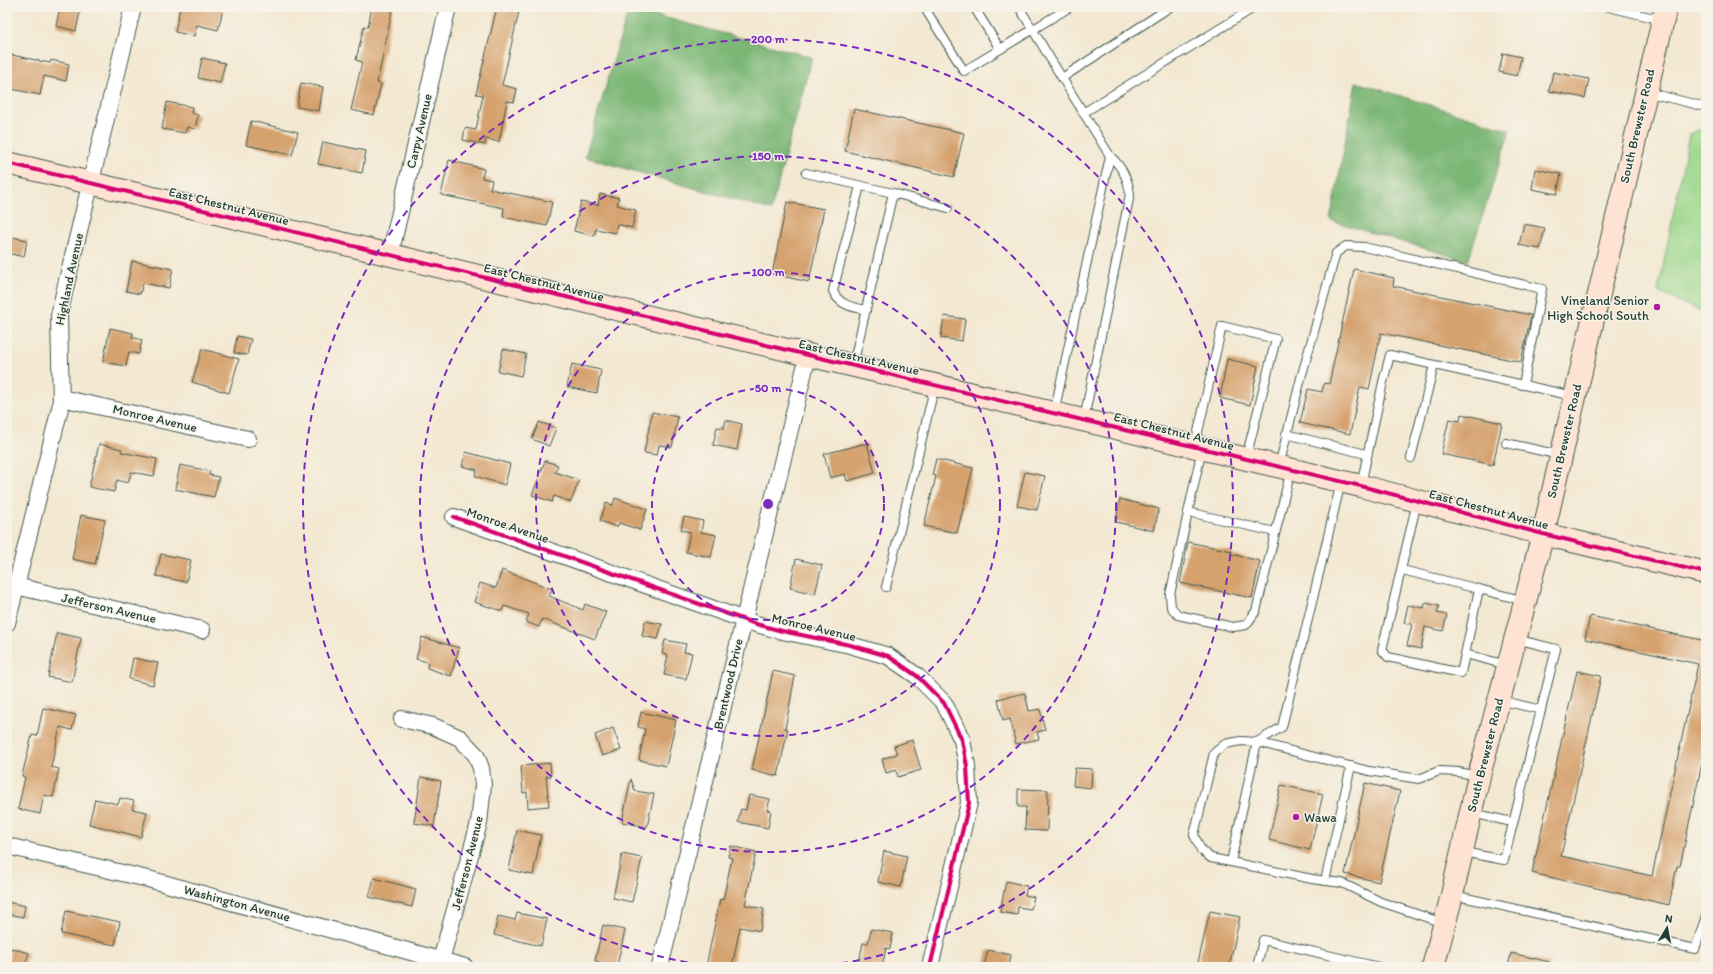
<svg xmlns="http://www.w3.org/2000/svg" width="1713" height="974" font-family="Itim,sans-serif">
  <rect width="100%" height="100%" fill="#f7f3e8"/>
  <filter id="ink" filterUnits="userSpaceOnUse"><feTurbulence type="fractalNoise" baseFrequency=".025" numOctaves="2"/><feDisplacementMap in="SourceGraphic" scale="8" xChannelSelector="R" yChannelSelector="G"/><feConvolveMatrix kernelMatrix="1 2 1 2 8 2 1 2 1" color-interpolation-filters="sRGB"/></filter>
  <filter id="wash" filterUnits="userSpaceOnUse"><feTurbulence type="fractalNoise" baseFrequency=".012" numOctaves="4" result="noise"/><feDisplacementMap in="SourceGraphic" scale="16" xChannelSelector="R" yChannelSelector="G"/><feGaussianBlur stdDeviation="0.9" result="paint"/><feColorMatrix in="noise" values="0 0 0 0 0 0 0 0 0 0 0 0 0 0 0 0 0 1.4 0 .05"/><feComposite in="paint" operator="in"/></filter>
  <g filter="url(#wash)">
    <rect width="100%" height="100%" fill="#f3e8d2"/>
    <polygon fill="#9ad68a" stroke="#5c8a5f" points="1706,127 1706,314 1658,292 1689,134"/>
    <g fill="#7bb776" stroke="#4d7a55">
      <polygon points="629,8 812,57 771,210 585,157"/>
      <polygon points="1356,82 1510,130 1468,261 1331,221"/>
    </g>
    <g id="blocks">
      <g fill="#d5a26e">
        <polygon points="60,7 81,7 76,31 56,26"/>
        <polygon points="180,7 213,7 223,9 218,30 197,25 194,36 175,32"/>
        <polygon points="372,7 393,7 377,83 381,84 374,115 351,110 362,62 356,60 364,26 368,27"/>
        <polygon points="497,7 520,7 502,85 517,89 514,102 507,101 499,142 486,139 485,145 463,140 465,128 476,130 483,95 476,94"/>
        <polygon points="1503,53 1521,57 1517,76 1499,72"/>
        <polygon points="7,54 50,63 51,60 69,64 66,81 44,76 40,95 7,88"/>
        <polygon points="202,58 225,63 220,83 198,78"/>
        <polygon points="1553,72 1589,79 1585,98 1549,91"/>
        <polygon points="301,83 323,87 319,111 297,107"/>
        <polygon points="167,102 192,107 191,113 198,115 195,129 187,127 185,133 162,129"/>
        <polygon points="854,109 964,133 954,177 845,151"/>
        <polygon points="251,121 298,132 292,155 246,145"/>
        <polygon points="323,142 366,151 362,173 318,164"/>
        <polygon points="449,160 484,169 482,178 492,180 490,189 552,202 547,226 503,217 504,208 441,195"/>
        <polygon points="1535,169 1561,174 1557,194 1532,189"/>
        <polygon points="600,194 619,198 617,205 636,210 632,228 617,224 615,233 596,229 594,236 574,231 581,202 598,205"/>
        <polygon points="787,202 824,209 809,282 772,274"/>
        <polygon points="1524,224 1545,228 1540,249 1519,245"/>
        <polygon points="7,236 27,240 24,257 7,253"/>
        <polygon points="132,261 173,269 169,288 143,283 140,294 126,291"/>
        <polygon points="1354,269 1394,278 1393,286 1531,315 1521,362 1381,333 1369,389 1360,387 1350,434 1300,423 1308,389 1322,392 1324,383 1329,384"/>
        <polygon points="944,316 965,319 962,341 941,338"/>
        <polygon points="110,328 133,333 132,337 142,340 139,354 129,352 126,366 103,362"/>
        <polygon points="237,336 251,339 247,355 234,353"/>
        <polygon points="202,349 239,359 229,393 192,382"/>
        <polygon points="503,349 526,354 521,376 498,371"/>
        <polygon points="1227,359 1258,366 1250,405 1220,398"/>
        <polygon points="572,364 601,370 597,393 567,387"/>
        <polygon points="652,412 678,417 672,447 659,445 657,455 644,453"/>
        <polygon points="1461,414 1502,423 1493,465 1441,454 1449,419 1460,421"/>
        <polygon points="726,420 742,424 737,450 713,445 717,427 724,428"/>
        <polygon points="539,422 556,428 549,446 532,439"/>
        <polygon points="867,443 875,473 847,481 845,474 830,478 824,454"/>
        <polygon points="99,444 122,449 121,452 157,459 154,476 131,472 128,483 117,480 114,492 89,487"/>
        <polygon points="466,452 510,464 505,485 475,476 477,470 462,466"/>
        <polygon points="936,459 973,468 957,533 924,526 936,476 932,475"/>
        <polygon points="545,461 558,465 555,472 579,480 571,502 554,496 552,502 532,495"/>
        <polygon points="180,465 210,471 209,475 219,477 214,497 175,489"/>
        <polygon points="1025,472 1045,476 1037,510 1017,506"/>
        <polygon points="615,498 647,509 640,530 619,523 617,527 600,521 606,503 613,505"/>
        <polygon points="1120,499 1159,509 1154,531 1116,522"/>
        <polygon points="81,515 105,520 95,564 72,559"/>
        <polygon points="684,517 703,521 701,532 716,535 711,557 686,552 690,532 681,530"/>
        <polygon points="1188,542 1232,551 1231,554 1260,561 1252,598 1180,583"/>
        <polygon points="161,554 191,560 186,582 156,576"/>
        <polygon points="796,559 822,565 815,594 790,588"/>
        <polygon points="502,570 552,589 549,596 583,610 585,604 606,612 595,639 542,619 539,627 526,622 529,614 504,606 502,611 474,602 480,583 496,588"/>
        <polygon points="1425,603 1439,606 1437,613 1447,615 1443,631 1425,627 1421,649 1407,646 1412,624 1404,623 1408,605 1424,608"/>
        <polygon points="1590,616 1706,641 1706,744 1680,866 1677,866 1669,905 1532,873 1577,671 1601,676 1561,856 1652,876 1698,664 1585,639"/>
        <polygon points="645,621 662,624 658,639 642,636"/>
        <polygon points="57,633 81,638 72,682 48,677"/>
        <polygon points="422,637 459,648 451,676 427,668 428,662 416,659"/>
        <polygon points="665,640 686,644 684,652 692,653 686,679 664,675 668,655 662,654"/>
        <polygon points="133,658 158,663 153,685 129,679"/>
        <polygon points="773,671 795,676 785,729 788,729 778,776 752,770"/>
        <polygon points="1025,693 1029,711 1040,709 1045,730 1037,732 1039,739 1016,744 1010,719 1003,721 998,699"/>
        <polygon points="43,708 76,715 72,730 60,727 51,767 59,769 53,797 44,795 40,814 18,809 25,777 22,776 32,735 37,736"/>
        <polygon points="641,712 676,720 666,766 639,760 645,729 638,727"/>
        <polygon points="613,728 621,750 602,756 595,735"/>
        <polygon points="912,740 921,770 898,777 896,770 886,773 882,759 897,754 894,746"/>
        <polygon points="550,763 551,776 546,776 549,806 528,808 527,792 523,793 521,766"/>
        <polygon points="1075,768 1092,769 1091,788 1073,786"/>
        <polygon points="421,777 441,781 434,826 414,823"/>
        <polygon points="631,779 635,791 654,794 647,827 622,822"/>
        <polygon points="1365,783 1400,791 1379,882 1345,874"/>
        <polygon points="1281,785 1323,794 1310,850 1269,840"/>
        <polygon points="1018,789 1048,790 1047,831 1025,830 1026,807 1018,807"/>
        <polygon points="749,795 770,799 767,810 771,811 768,828 738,822 741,809 746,810"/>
        <polygon points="120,798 134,801 132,809 147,812 141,837 89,824 95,799 118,804"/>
        <polygon points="517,830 541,835 533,875 509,870"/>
        <polygon points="731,846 756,852 745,905 764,909 760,931 740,927 732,967 706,967 720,899 723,900 732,858 728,857"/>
        <polygon points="884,851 907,856 901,887 878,882"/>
        <polygon points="622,854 642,858 632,902 613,898"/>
        <polygon points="374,878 416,889 412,907 369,897"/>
        <polygon points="1006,881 1027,886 1025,895 1034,897 1031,909 1018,907 1017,915 1000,912"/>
        <polygon points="7,902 25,906 23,917 7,914"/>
        <polygon points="66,911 120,922 115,945 61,934"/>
        <polygon points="1210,911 1240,917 1229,967 1197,967"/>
        <polygon points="517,913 547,919 541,946 494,935 498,916 515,920"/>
        <polygon points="603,925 625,930 617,966 595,961"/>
        <polygon points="871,929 893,933 890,949 886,948 882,967 858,967 863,943 868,943"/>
        <polygon points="11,948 29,953 24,967 7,967"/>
        <polygon points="988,950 1011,955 1009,967 984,967"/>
        <polygon points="1511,953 1550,962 1549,967 1508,967"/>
      </g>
    </g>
  </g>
  <g filter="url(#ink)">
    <use href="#blocks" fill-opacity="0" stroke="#3f574c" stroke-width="1"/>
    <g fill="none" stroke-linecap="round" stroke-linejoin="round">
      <g stroke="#3f574c" stroke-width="10">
        <g id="lane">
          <polyline points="924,7 964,71 1070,7"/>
          <polyline points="974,7 1000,49"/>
          <polyline points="1019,7 1062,78 1170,7"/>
          <polyline points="1609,7 1662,20"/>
          <path d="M 1062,78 L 1110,156 C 1122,167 1128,178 1130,194 L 1084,419"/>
          <polyline points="1646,92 1706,107"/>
          <polyline points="1083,113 1255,7"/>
          <polyline points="806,173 893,193 853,365"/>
          <path d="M 860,186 L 833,291 C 839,305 852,307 866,310"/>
          <polyline points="893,193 948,208"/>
          <polyline points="1054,413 1110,156"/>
          <polyline points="1286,434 1366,454"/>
          <polyline points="1506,443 1560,455"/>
          <polyline points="1195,445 1222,326 1276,339 1246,458"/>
          <polyline points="1202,449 1170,595 1171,607 1178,615 1233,627 1246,625 1256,611 1291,470"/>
          <polyline points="1411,458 1434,365"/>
          <polyline points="1279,466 1301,378 1336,253 1346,246 1364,247 1542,289 1523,385"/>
          <polyline points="1341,482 1282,727 1257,742 1231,862 1312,879 1342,883 1381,902 1443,923"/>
          <polyline points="1361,485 1383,382 1390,355 1573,396"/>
          <polyline points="1188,512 1275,532"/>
          <polyline points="1402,570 1479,589 1461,673 1388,657 1382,650 1417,502"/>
          <polyline points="886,587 935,385"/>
          <polyline points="1479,589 1525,601"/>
          <polyline points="1465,654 1507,665"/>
          <polyline points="1500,700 1541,710"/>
          <polyline points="1472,813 1512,822"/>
          <polyline points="1463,852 1504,860 1556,649 1516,639"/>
          <polyline points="1231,862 1211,858 1201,850 1194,835 1214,753 1225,744 1241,741 1257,742 1369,771 1419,779 1439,771 1458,772 1479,776"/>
          <polyline points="1325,881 1351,766"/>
          <polyline points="1453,895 1695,949 1706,916"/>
          <polyline points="1257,967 1263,940 1379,967"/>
        </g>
      </g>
      <g stroke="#3f574c" stroke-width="18">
        <g id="street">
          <polyline points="390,255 448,7"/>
          <polyline points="61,398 248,439"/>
          <polyline points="454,517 756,624 782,631 850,645 888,656 917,676 944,703 962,740 967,766 969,803 930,967"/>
          <polyline points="16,586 202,630"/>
          <polyline points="7,623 61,404 59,316 64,293 133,7"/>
          <polyline points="402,719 433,726 460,738 476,755 481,768 483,785 479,823 441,960"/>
          <polyline points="7,846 152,880 465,967"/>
          <polyline points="660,967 808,355"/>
        </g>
      </g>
      <g stroke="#3f574c" stroke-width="24">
        <g id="secondary">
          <polyline points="7,163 808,355 1361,486 1543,534 1706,573"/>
          <polyline points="1433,967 1452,895 1479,776 1543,534 1666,7"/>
        </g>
      </g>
      <use href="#lane" stroke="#fff" stroke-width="8"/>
      <use href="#street" stroke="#fff" stroke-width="16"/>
      <use href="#secondary" stroke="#fee3d2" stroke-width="22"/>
      <g stroke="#f7f3e8" stroke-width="6">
        <g id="cycleway">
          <polyline points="7,163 808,355 1361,486 1543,534 1706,573"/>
          <polyline points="454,517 756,624 782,631 850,645 888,656 917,676 944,703 962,740 967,766 969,803 930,967"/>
        </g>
      </g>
      <use href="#cycleway" stroke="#d6006c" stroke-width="4"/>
    </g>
  </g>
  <g fill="none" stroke="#7b2cbf" stroke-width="2" stroke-dasharray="7 5">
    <circle cx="768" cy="504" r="116"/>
    <circle cx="768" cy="504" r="232"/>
    <circle cx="768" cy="504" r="348"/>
    <path d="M723 967A465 465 0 1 1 813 967"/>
  </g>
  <g fill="#b5179e" stroke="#f7f3e8" stroke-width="1.5">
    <circle cx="1657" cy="307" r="4"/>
    <circle cx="1296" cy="817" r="4"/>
  </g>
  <g text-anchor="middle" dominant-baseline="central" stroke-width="3" stroke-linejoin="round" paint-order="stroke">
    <g font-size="13" fill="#1f3d34" stroke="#f7f3e8">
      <text transform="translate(1637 126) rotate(-77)">South Brewster Road</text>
      <text transform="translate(419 131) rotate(-77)">Carpy Avenue</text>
      <text transform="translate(229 206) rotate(14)">East Chestnut Avenue</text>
      <text transform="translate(69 279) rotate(-78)">Highland Avenue</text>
      <text transform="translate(544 282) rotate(14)">East Chestnut Avenue</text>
      <text transform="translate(859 357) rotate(13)">East Chestnut Avenue</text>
      <text transform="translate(155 418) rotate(13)">Monroe Avenue</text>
      <text transform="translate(1174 431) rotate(14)">East Chestnut Avenue</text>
      <text transform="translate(1564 441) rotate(-77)">South Brewster Road</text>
      <text transform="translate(1489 509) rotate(15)">East Chestnut Avenue</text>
      <text transform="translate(508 525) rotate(19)">Monroe Avenue</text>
      <text transform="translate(109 608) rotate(13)">Jefferson Avenue</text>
      <text transform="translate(814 627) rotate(13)">Monroe Avenue</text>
      <text transform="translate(728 684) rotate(-77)">Brentwood Drive</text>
      <text transform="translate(1485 755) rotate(-76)">South Brewster Road</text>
      <text transform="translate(467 863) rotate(-76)">Jefferson Avenue</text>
      <text transform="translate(237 903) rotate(15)">Washington Avenue</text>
    </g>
    <g font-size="13" fill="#1f3d34" stroke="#f7f3e8" text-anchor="end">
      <text x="1649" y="300">Vineland Senior<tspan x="1649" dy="15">High School South</tspan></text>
      <text x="1304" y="817" text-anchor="start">Wawa</text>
    </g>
  </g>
  <circle cx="768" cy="504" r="6" fill="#7b2cbf" stroke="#f7f3e8" stroke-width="2"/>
  <g font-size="12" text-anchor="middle" font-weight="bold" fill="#7b2cbf" stroke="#f7f3e8" stroke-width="3" stroke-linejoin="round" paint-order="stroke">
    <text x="768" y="43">200 m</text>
    <text x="768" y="160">150 m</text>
    <text x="768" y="276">100 m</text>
    <text x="768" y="392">50 m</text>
  </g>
  <rect width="1713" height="974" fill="none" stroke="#f7f3e8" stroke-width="24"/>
  <g transform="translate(1667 928) rotate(10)" stroke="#f7f3e8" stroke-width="3" paint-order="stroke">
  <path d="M0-3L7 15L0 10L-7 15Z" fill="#1f3d34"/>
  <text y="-6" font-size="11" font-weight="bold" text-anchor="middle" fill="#1f3d34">N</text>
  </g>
</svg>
